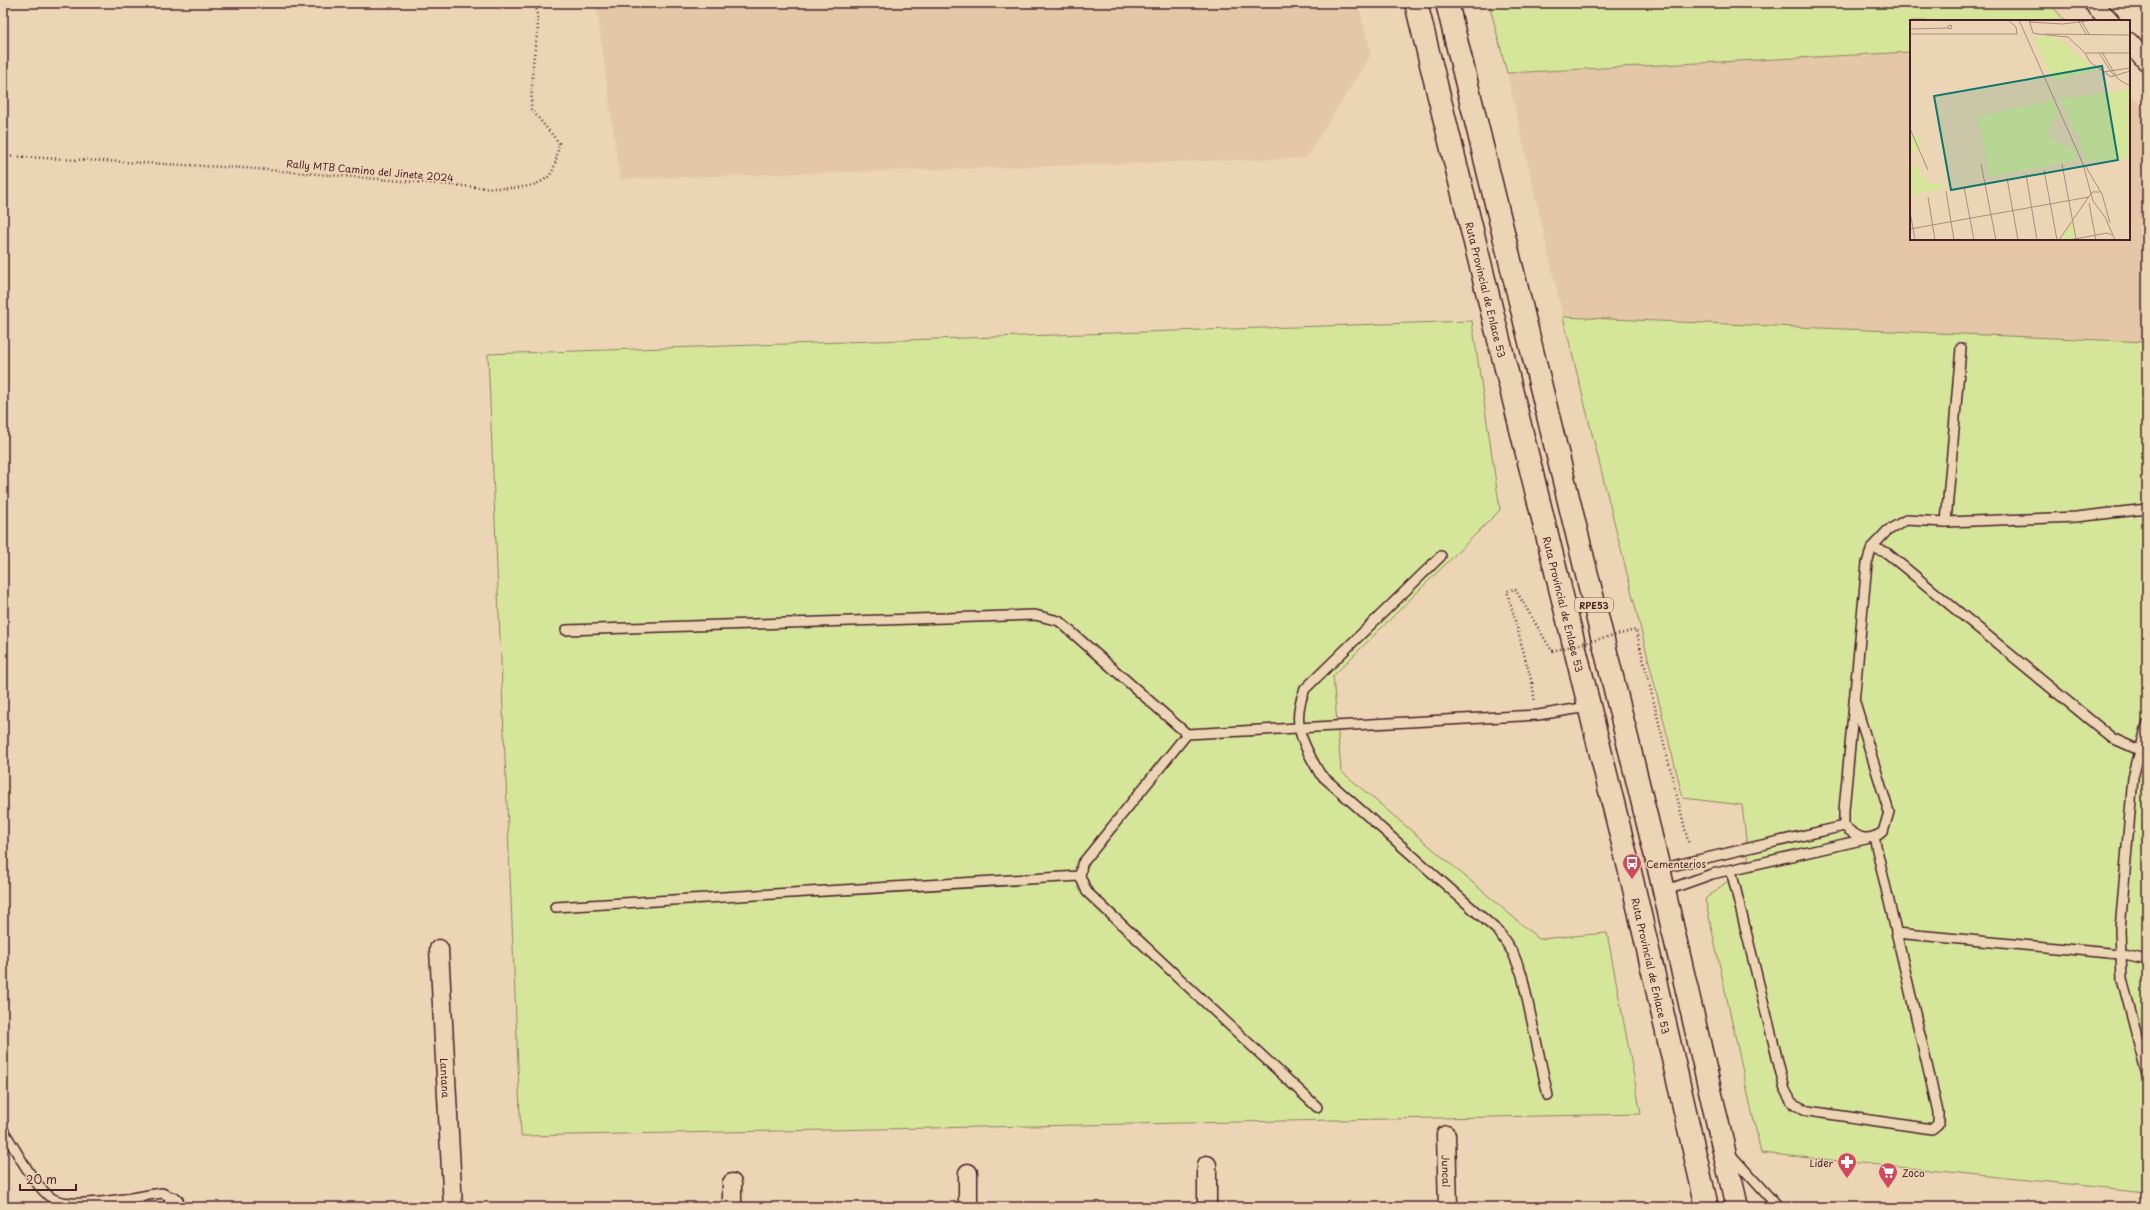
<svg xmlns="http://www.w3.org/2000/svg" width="2150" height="1210" font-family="'Playpen Sans',sans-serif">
  <rect width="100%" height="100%" fill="#ecd5b4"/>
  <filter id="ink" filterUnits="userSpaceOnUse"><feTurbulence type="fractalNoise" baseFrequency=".025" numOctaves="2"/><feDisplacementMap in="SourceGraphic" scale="8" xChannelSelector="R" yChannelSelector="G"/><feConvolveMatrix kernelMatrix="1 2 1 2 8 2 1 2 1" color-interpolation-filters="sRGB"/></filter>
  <g filter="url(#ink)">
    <g fill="#e3c7a6">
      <polygon points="596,3 1358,3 1371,54 1306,158 620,179"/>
      <polygon points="1911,52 1911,239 2129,239 2129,92 2147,112 2147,350 1563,317 1507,73"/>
    </g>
    <g fill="#d5e69a" stroke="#908262">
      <polygon points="1489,3 2050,3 2065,21 1911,21 1911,52 1507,73"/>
      <polygon points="1563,317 2147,342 2147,1192 1761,1153 1705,899 1749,864 1742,805 1683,798"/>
      <polygon points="1472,321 1500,510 1333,676 1341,771 1539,939 1607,933 1641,1114 521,1136 488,354"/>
    </g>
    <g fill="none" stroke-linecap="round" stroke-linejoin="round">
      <g stroke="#4a1f2b" stroke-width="12">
        <g id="lane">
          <polyline points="1946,522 1961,348"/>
          <path d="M 1441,556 L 1305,689 C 1290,723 1303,744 1320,774 L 1499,932 L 1513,953 L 1522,975 L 1548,1096"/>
          <polyline points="566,630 1035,615 1059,621 1187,734 1538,715 1588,707"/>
          <path d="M 1854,699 L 1889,812 L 1883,832 C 1866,843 1858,838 1844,826 L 1844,810 L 1867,563 L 1872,547"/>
          <polyline points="2147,725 2133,777 2120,930 2122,979 2147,1075"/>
          <polyline points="1187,734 1082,864 1080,876 1087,892 1317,1107"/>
          <polyline points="2139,750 2112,738 1887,553 1872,547 1887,531 1906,520 1946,522 2076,517 2147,509"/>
          <polyline points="1659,869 1844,826"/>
          <polyline points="1731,870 1785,1090 1792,1103 1808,1111 1932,1129 1938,1124 1938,1112 1874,837"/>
          <polyline points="1664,891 1712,874 1866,839"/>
          <polyline points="555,907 1080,876"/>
          <polyline points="1896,933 2120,954 2147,960"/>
          <path d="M 3,1130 C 15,1148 35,1188 53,1199 C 74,1210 138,1196 162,1193 L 171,1197 L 174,1202"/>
          <polyline points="1731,1155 1778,1207"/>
        </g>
      </g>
      <g stroke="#4a1f2b" stroke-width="21">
        <g id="street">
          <polyline points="2093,3 2110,21"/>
          <polyline points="2129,42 2147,62"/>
          <path id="s1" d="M 439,949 L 453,1207"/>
          <path id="s2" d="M 1446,1135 L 1448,1207"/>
          <polyline points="1207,1165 1207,1207"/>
          <polyline points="968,1173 968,1207"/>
          <polyline points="732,1183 732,1207"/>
          <polyline points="174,1202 174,1207"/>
        </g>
      </g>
      <g stroke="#4a1f2b" stroke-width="25">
        <g id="primary">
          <path id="s3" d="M 1416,3 L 1632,880 L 1707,1207"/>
          <polyline points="1447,3 1659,869 1737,1207"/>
        </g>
      </g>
      <g stroke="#4a1f2b" stroke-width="2.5" stroke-dasharray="1 3" stroke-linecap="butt">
        <path d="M 3,156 L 244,168 L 476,187 C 496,188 533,192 549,176 C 556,168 557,154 559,143 L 531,109 L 533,63 L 538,28 L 536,3"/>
        <polyline points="1532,683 1535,702"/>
      </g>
      <use href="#lane" stroke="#ecd5b4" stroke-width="9"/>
      <use href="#street" stroke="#ecd5b4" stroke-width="18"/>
      <use href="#primary" stroke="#ecd5b4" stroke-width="22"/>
      <polyline stroke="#4a1f2b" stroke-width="2.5" stroke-dasharray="1 3" stroke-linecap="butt" points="1532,683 1507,591 1515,589 1552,651 1636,630 1689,845"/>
    </g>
  </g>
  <defs>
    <g id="bus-pin" transform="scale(1)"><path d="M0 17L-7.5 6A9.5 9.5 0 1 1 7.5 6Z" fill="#d1495b" stroke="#ecd5b4"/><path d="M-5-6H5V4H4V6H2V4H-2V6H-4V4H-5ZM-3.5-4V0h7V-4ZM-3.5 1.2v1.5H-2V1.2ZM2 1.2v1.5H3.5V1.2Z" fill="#fff"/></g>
    <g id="pharmacy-pin" transform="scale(1)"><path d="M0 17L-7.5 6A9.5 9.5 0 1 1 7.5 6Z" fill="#d1495b" stroke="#ecd5b4"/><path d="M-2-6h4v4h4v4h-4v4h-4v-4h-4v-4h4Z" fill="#fff"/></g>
    <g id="supermarket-pin" transform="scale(1)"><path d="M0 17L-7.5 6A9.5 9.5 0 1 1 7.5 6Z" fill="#d1495b" stroke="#ecd5b4"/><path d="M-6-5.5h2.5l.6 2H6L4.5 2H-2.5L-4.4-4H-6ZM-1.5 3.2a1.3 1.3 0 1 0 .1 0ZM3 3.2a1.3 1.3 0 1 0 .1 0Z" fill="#fff"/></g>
  </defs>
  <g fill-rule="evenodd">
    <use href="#bus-pin" x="1632" y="863"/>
    <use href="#pharmacy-pin" x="1847" y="1162"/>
    <use href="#supermarket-pin" x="1888" y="1172"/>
  </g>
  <g text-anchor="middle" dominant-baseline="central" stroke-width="3" stroke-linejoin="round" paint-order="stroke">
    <rect fill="#ecd5b4" stroke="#7b5654" stroke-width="1" x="1575" y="598" width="38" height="14" rx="3"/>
    <g font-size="9" font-weight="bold" fill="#4a1f2b">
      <text x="1594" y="605">RPE53</text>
    </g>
    <g font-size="10" fill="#4a1f2b" stroke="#ecd5b4">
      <text transform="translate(370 170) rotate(5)">Rally MTB Camino del Jinete 2024</text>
      <text stroke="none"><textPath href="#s3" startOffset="295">Ruta Provincial de Enlace 53</textPath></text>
      <text stroke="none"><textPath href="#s3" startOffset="619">Ruta Provincial de Enlace 53</textPath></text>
      <text stroke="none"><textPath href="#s3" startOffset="991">Ruta Provincial de Enlace 53</textPath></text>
      <text stroke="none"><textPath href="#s1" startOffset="129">Lantana</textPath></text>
      <text stroke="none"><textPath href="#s2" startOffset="36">Juncal</textPath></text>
    </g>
    <g font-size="10" fill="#4a1f2b" stroke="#ecd5b4" text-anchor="start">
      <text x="1646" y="863">Cementerios</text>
      <text x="1833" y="1162" text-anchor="end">Lider</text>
      <text x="1902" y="1172">Zoco</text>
    </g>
  </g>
  <g transform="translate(1910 20)">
    <rect width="220" height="220" fill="#ecd5b4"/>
    <path d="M 123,17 L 146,17 L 187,50 L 143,61 ZM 215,68 L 220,68 L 220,138 L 177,141 L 169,122 L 172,119 L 171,115 L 166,115 L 150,79 L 211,71 ZM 143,80 L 148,95 L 137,110 L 139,117 L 157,128 L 162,126 L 167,140 L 80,157 L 67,97 ZM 0,116 L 8,116 L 12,124 L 1,135 L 1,143 L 10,149 L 10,153 L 16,161 L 24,164 L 35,164 L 36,167 L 0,175 ZM 163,202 L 166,218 L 150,220 Z" fill="#d5e69a"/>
    <path fill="none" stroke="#ab8c7d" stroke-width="1" d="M 109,0 L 173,144 L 183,181 L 195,197 L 205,220M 119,0 L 123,13 L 128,14M 168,0 L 176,14M 171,0 L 179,14M 192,0 L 219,0M 119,2 L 153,4 L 184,0M 41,5 L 42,8 L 39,9 L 38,6 ZM 0,9 L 38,8M 0,14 L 107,14 L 106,7 L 98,0M 127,14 L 158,17 L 175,33 L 180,42 L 201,57 L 220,51M 135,14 L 220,15M 192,32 L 208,59 L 220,66M 176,33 L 220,33M 189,33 L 204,56M 193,52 L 220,48M 0,109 L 18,150M 71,144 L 86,220M 152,144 L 166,219M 176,147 L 192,174 L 200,203M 134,150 L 147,220M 116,154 L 127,220M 97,158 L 108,220M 54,167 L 64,220M 36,171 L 44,220M 18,177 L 25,220M 179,183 L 186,220M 0,191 L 5,220M 0,209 L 179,177M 149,220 L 182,172 L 190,172M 159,220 L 197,213 L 202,215"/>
    <path fill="#0f766e" fill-opacity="0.15" stroke="#0f766e" stroke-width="2" d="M 192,46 L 208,140 L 41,170 L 24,76 Z"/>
    <rect width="220" height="220" fill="none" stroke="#4a1f2b" stroke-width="2"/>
  </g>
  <rect width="2150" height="1210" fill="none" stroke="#ecd5b4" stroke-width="16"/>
  <rect x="8" y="8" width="2134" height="1194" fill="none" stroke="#4a1f2b" stroke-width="1.5" filter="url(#ink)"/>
  <path d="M20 1184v6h56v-6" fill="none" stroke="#4a1f2b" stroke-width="2"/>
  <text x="26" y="1184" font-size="12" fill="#4a1f2b" stroke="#ecd5b4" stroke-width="3" paint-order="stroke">20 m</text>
</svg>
